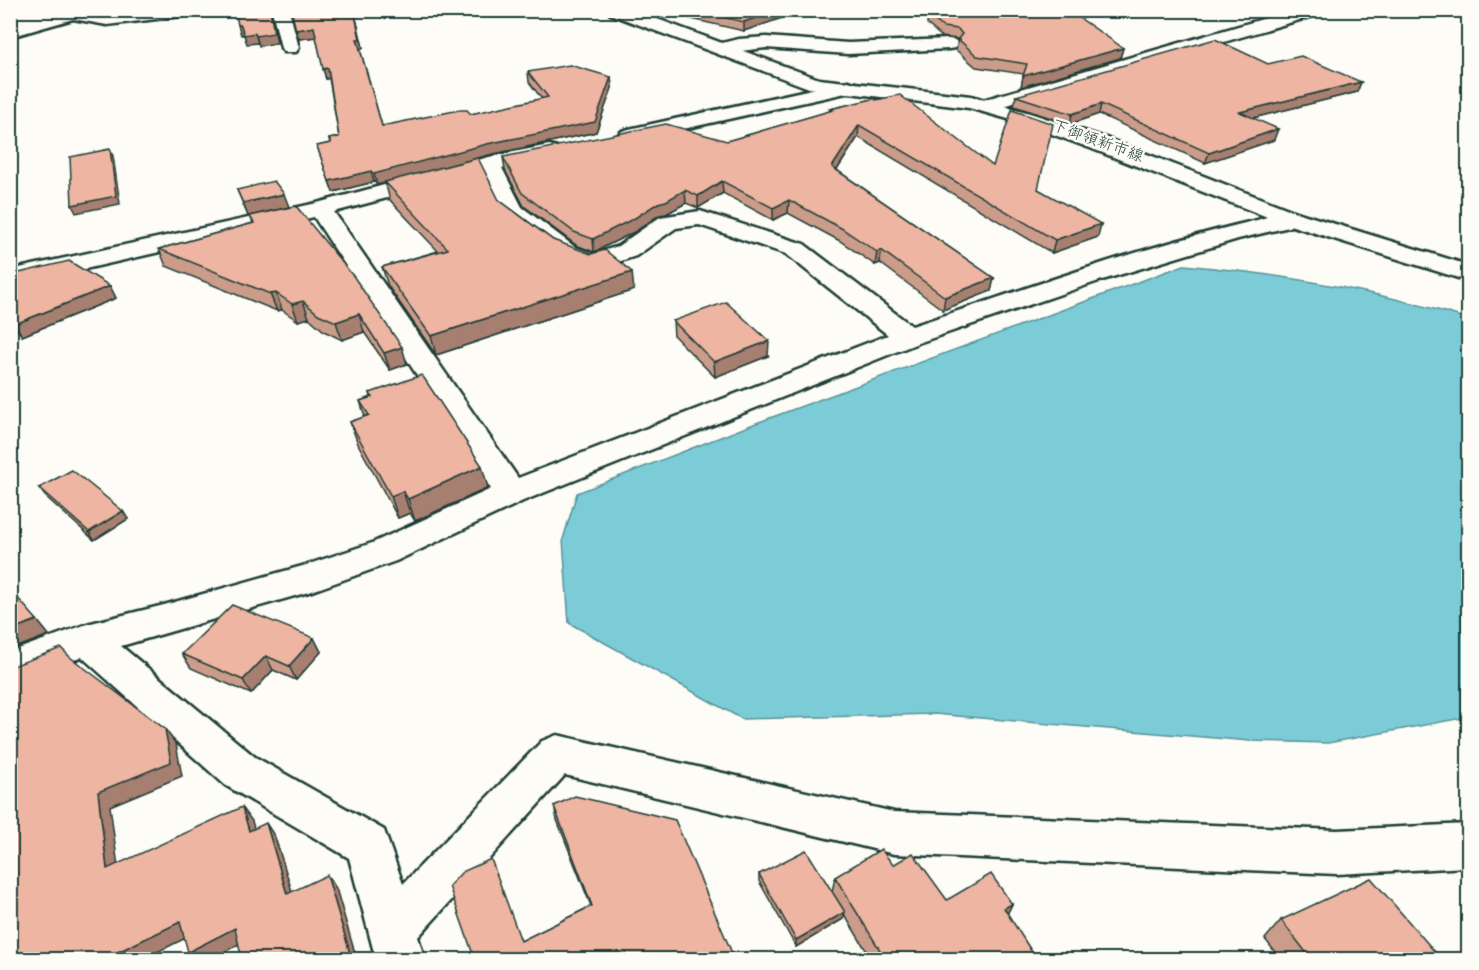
<svg xmlns="http://www.w3.org/2000/svg" width="1479" height="970" font-family="'Gochi Hand','Klee One',sans-serif">
  <rect width="100%" height="100%" fill="#fdfcf7"/>
  <filter id="ink" filterUnits="userSpaceOnUse"><feTurbulence type="fractalNoise" baseFrequency=".0167" numOctaves="2"/><feDisplacementMap in="SourceGraphic" scale="12" xChannelSelector="R" yChannelSelector="G"/><feConvolveMatrix kernelMatrix="1 2 1 2 8 2 1 2 1" color-interpolation-filters="sRGB"/></filter>
  <g filter="url(#ink)">
    <path fill="#7cccd8" stroke="#579396" stroke-width="1.5" d="M 1184,265 C 1280,274 1376,290 1468,319 L 1468,717 L 1328,743 L 1250,741 L 934,714 L 742,719 L 569,623 L 563,539 L 577,493 L 759,422 Z"/>
    <g fill="none" stroke-linecap="round" stroke-linejoin="round">
      <g stroke="#1f3d34" stroke-width="5">
        <g id="minor">
          <polygon points="65,10 93,10 92,12 107,15 143,10 198,10 190,15 107,25 73,19 10,37 10,26"/>
          <polygon points="272,10 289,10 299,48 296,52 284,52 281,48"/>
          <polygon points="1294,10 1322,10 1320,14 990,110 976,110 973,106 976,102"/>
          <polygon points="766,37 848,43 949,39 955,40 958,44 955,48 949,49 848,54 766,48 724,53 718,52 715,48 718,44 739,39"/>
          <polygon points="848,81 855,83 858,87 855,91 629,141 622,139 618,135 622,131 629,129"/>
          <path d="M 549,145 L 557,147 L 560,152 L 557,157 L 502,168 L 522,207 L 575,247 L 594,254 L 618,246 L 660,217 L 700,211 L 804,244 L 912,326 C 1023,290 1134,249 1249,222 C 1264,219 1283,209 1296,212 L 1300,217 L 1289,227 L 1238,239 L 1099,281 L 918,343 L 523,501 L 396,561 L 312,591 L 121,646 L 255,757 L 384,830 L 403,884 L 542,741 L 557,735 L 894,812 L 1337,830 L 1468,824 L 1468,867 L 1337,874 L 894,854 L 565,775 L 418,937 L 425,960 L 376,960 L 349,858 L 225,785 L 82,657 L 10,685 L 10,652 L 87,624 L 164,605 L 306,565 L 372,543 L 491,489 L 314,217 L 10,286 L 10,270 L 317,203 L 489,157 ZM 482,173 L 504,216 L 557,257 L 594,270 L 636,256 L 676,228 L 699,225 L 786,254 L 888,335 L 518,478 L 334,212 Z"/>
        </g>
      </g>
      <g stroke="#1f3d34" stroke-width="5">
        <polygon id="secondary" points="608,10 633,10 819,79 971,96 1033,114 1106,138 1296,212 1468,265 1468,281 1280,222 1090,148 1019,122 969,108 809,88 610,14"/>
      </g>
      <g stroke="#1f3d34" stroke-width="5">
        <polygon id="trunk" points="30,10 59,10 57,14 10,26 10,16"/>
      </g>
      <use href="#minor" fill="#fdfcf7" fill-rule="evenodd"/>
      <use href="#secondary" fill="#fdfcf7" fill-rule="evenodd"/>
      <use href="#trunk" fill="#fdfcf7" fill-rule="evenodd"/>
    </g>
    <g fill="#cc9c8b" stroke="#1f3d34" stroke-width="1.5">
      <polygon points="354,10 363,48 360,49 382,126 471,114 542,99 529,82 528,72 611,77 612,88 596,132 489,155 425,172 499,200 553,240 634,290 436,355 388,286 382,267 438,251 390,200 385,182 377,185 374,182 333,192 317,146 330,143 329,139 339,137 329,78 326,79 316,37 299,39"/>
      <polygon points="652,10 805,10 744,31"/>
      <polygon points="928,15 1123,48 1120,58 1021,87 1024,74 976,67 956,50 958,40 957,39 942,37 927,24"/>
      <polygon points="1268,64 1361,82 1357,92 1253,118 1274,140 1205,163 1099,114 1070,124 1014,106 1016,96"/>
      <polygon points="877,98 877,100 993,166 1038,189 1098,237 1052,253 858,137 837,170 994,278 991,291 943,310 880,263 875,265 840,241 788,213 773,220 723,193 698,208 686,203 666,214 659,215 636,231 594,252 576,245 524,206 505,170 503,157 727,141 830,111 830,109"/>
      <polygon points="237,190 289,207 248,216"/>
      <polygon points="296,206 407,364 390,370 364,332 342,340 324,331 309,318 298,321 282,310 277,311 166,266 159,249 253,223 250,216"/>
      <polygon points="10,276 110,286 116,298 22,336 10,320"/>
      <polygon points="673,321 768,356 715,377 674,336"/>
      <polygon points="370,393 488,488 415,521 410,513 398,518 358,444 350,422 365,417 360,401 371,397"/>
      <polygon points="39,488 128,519 94,540 45,496"/>
      <polygon points="314,638 321,652 296,680 273,670 251,694 191,668 182,654"/>
      <polygon points="554,806 735,960 521,941 591,906 557,820"/>
      <polygon points="893,865 947,900 1012,904 1007,914 1037,960 872,960 844,914 843,919 796,947 759,881 759,874 832,892 835,877"/>
      <polygon points="1281,920 1442,960 1281,960 1265,939"/>
    </g>
    <g fill="#a67f71" stroke="#1f3d34" stroke-width="1.5">
      <polygon points="270,10 271,10 277,43 259,46 256,36"/>
      <polygon points="354,10 363,48 359,49 357,39"/>
      <polygon points="777,10 805,10 744,31 744,22"/>
      <polygon points="238,25 241,25 255,33 258,43 247,44 244,35 241,35"/>
      <polygon points="314,27 317,37 299,39 296,30"/>
      <polygon points="1123,48 1120,58 1021,87 1023,76"/>
      <polygon points="328,68 330,78 326,79 323,69"/>
      <polygon points="611,77 612,88 596,132 489,155 377,185 374,174"/>
      <polygon points="1361,82 1357,92 1237,122 1240,112"/>
      <polygon points="1101,104 1099,114 1070,124 1072,114"/>
      <polygon points="859,125 858,137 831,179 832,167"/>
      <polygon points="1278,129 1274,140 1205,163 1209,153"/>
      <polygon points="110,149 113,156 120,204 76,213 72,205"/>
      <polygon points="371,171 374,182 333,192 329,181"/>
      <polygon points="722,181 723,193 698,208 698,196"/>
      <polygon points="685,190 686,203 666,214 659,215 636,231 594,252 593,239 658,203"/>
      <polygon points="284,194 289,207 248,216 243,203"/>
      <polygon points="789,200 788,213 773,220 773,208"/>
      <polygon points="1101,224 1098,237 1052,253 1055,240"/>
      <polygon points="881,250 880,263 875,265 877,252"/>
      <polygon points="632,272 634,290 436,355 431,336"/>
      <polygon points="994,278 991,291 943,310 945,297"/>
      <polygon points="110,286 116,298 22,336 15,324"/>
      <polygon points="276,293 282,310 277,311 270,294"/>
      <polygon points="303,301 309,318 298,321 292,304"/>
      <polygon points="359,314 364,332 342,340 336,322"/>
      <polygon points="769,341 768,356 715,377 714,362"/>
      <polygon points="402,347 407,364 390,370 384,353"/>
      <polygon points="482,466 488,488 415,521 408,499"/>
      <polygon points="403,491 410,513 398,518 391,496"/>
      <polygon points="123,511 128,519 94,540 89,532"/>
      <polygon points="37,620 49,635 10,650 10,630"/>
      <polygon points="314,638 321,652 296,680 289,666"/>
      <polygon points="266,656 273,670 251,694 243,680"/>
      <polygon points="165,729 176,744 182,776 110,806 120,882 107,869 98,792"/>
      <polygon points="242,807 252,821 259,845 249,831"/>
      <polygon points="266,823 275,837 297,907 287,894"/>
      <polygon points="327,875 336,888 357,960 352,960"/>
      <polygon points="1012,904 1004,921 1004,908"/>
      <polygon points="845,912 843,919 796,947 796,940"/>
      <polygon points="180,922 192,935 141,960 101,960"/>
      <polygon points="235,928 246,940 210,960 195,960 188,952"/>
    </g>
    <g fill="#edb5a2" stroke="#1f3d34" stroke-width="1.5">
      <polygon points="235,10 270,10 274,33 256,36 255,33 244,35 241,25 238,25"/>
      <polygon points="291,10 354,10 360,39 357,39 382,126 459,110 467,110 471,114 548,97 528,72 570,65 611,77 595,122 487,144 374,174 371,171 329,181 317,146 331,143 329,139 339,137 328,68 323,69 314,27 296,30"/>
      <polygon points="692,10 777,10 744,22"/>
      <polygon points="962,10 1068,10 1123,48 1023,76 1027,64 977,56 958,39 962,34 958,29 943,27 928,15"/>
      <polygon points="1215,39 1268,64 1301,56 1361,82 1240,112 1278,129 1209,153 1101,104 1072,114 1016,96"/>
      <polygon points="900,95 993,166 1012,110 1053,124 1038,189 1101,224 1055,240 859,125 832,167 994,278 945,297 881,250 877,252 841,228 789,200 773,208 722,181 698,196 685,190 666,201 658,203 635,218 593,239 574,232 522,193 503,157 666,124 727,141 833,110 830,109 877,98 876,100"/>
      <polygon points="110,149 116,196 72,205 70,157"/>
      <polygon points="478,158 499,200 553,240 591,254 605,250 632,272 431,336 382,267 448,249 385,182"/>
      <polygon points="274,181 284,194 243,203 237,190"/>
      <polygon points="296,206 354,277 402,347 384,353 359,314 336,322 318,314 303,301 292,304 276,293 270,294 159,249 254,223 250,216"/>
      <polygon points="69,261 110,286 15,324 10,318 10,276 19,273"/>
      <polygon points="726,302 769,341 714,362 673,321"/>
      <polygon points="422,375 482,466 408,499 403,491 391,496 350,422 369,415 360,401 372,397 370,393"/>
      <polygon points="72,470 123,511 89,532 39,488"/>
      <polygon points="10,589 37,620 10,630"/>
      <polygon points="232,605 314,638 289,666 266,656 243,680 182,654"/>
      <polygon points="61,648 70,657 165,729 171,762 98,792 107,869 242,807 249,831 266,823 287,894 327,875 352,960 242,960 235,928 188,952 180,922 101,960 10,960 10,667"/>
      <polygon points="575,796 675,820 735,960 475,960 449,886 462,872 491,859 521,941 592,906 554,806"/>
      <polygon points="881,849 893,865 913,853 947,900 991,874 1012,904 1004,908 1037,960 886,960 835,877"/>
      <polygon points="806,850 845,912 796,940 759,874"/>
      <polygon points="1371,878 1442,960 1312,960 1281,920"/>
    </g>
  </g>
  <g text-anchor="middle" dominant-baseline="central" stroke-width="5" stroke-linejoin="round" paint-order="stroke">
    <g font-size="16" fill="#1f3d34" stroke="#fdfcf7">
      <text transform="translate(1097 143) rotate(20)">下御領新市線</text>
    </g>
  </g>
  <rect width="1479" height="970" fill="none" stroke="#fdfcf7" stroke-width="36"/>
  <rect x="18" y="18" width="1443" height="934" fill="none" stroke="#1f3d34" stroke-width="2" filter="url(#ink)"/>
</svg>
